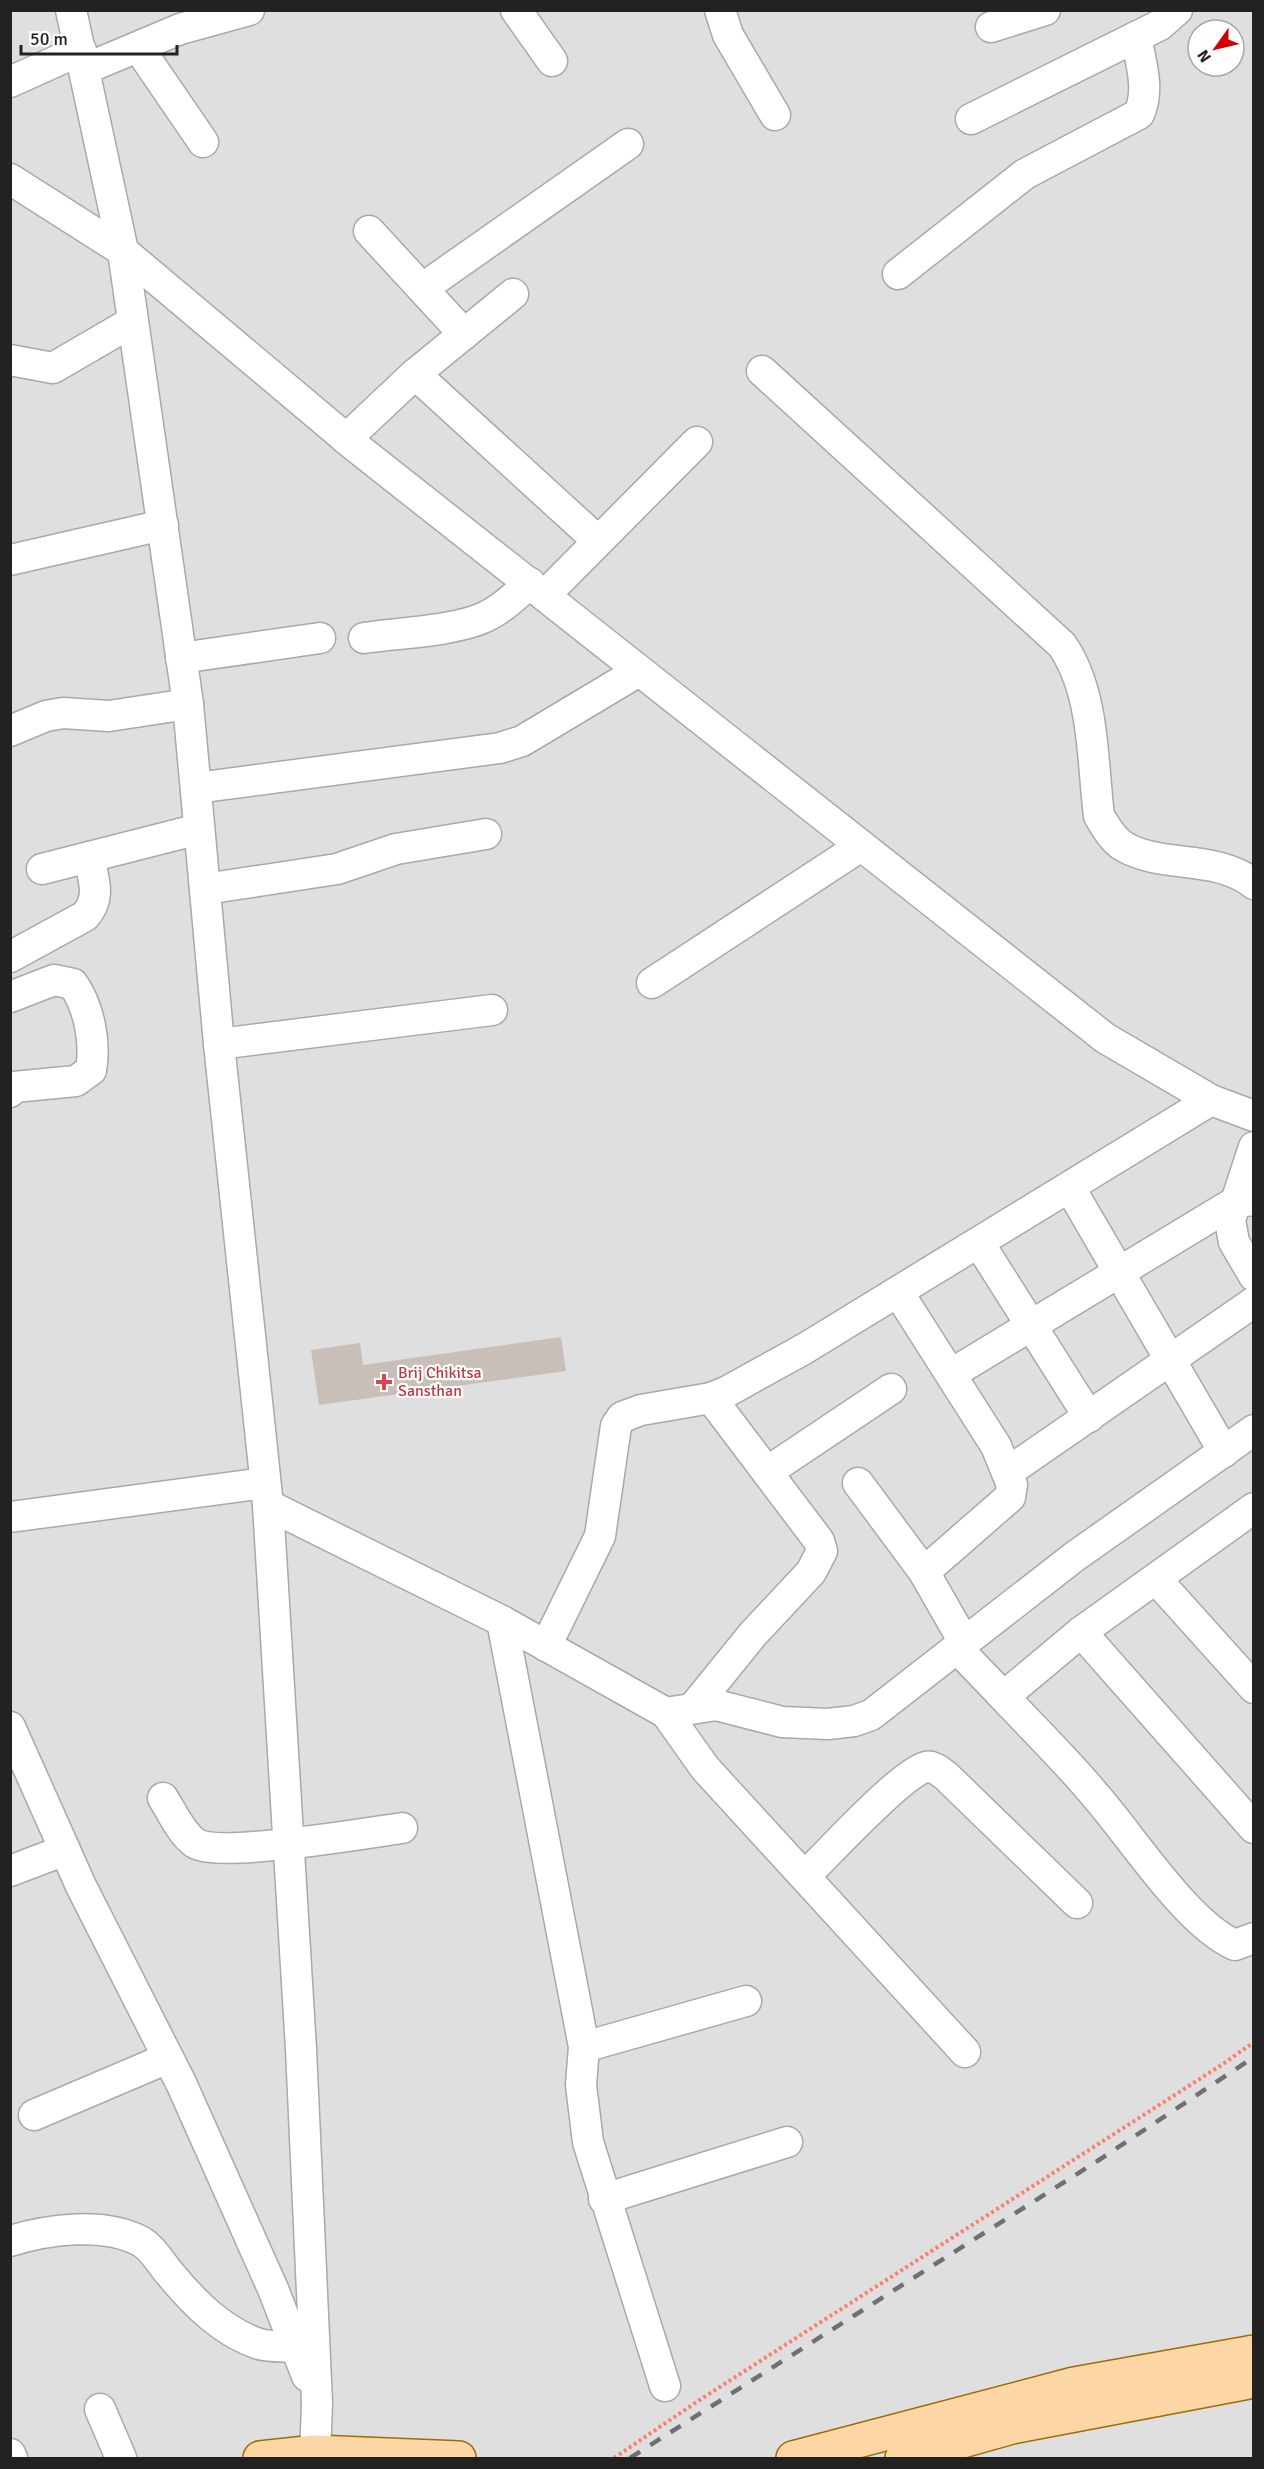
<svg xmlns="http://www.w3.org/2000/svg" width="1264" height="2469" font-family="Signika,sans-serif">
  <rect width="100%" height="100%" fill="#f2efe9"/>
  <path fill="#e0dfdf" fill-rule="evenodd" d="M 11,11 L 1253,11 L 1253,2458 L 11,2458 ZM 1198,30 L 1234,30 L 1234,66 L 1198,66 Z"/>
  <polygon fill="#c7bfb8" points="561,1337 566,1371 319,1405 311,1350 360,1343 363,1365"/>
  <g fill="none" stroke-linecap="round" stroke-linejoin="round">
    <g stroke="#a9a9a9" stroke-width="33">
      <g id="minor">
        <polyline points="71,10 123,251 188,704 219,1044 268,1505 301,2049 317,2403 315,2458"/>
        <polyline points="516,10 552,61"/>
        <polyline points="720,10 728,35 775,115"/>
        <polyline points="991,27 1045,10"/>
        <polyline points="138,47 203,142"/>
        <polyline points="85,69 180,29 249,10"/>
        <polyline points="10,82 81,50"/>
        <polyline points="971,119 1160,25 1177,10"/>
        <polyline points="10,179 123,251 356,447 1105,1038 1211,1100 1254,1116"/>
        <polyline points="369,231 464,334"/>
        <path d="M 898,274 L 1025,174 L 1139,114 C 1150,90 1141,63 1136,37"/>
        <polyline points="423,288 628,144"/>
        <polyline points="10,360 53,368 132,322"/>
        <path d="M 762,371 L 1062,645 C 1095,693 1092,760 1099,816 C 1106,827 1112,839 1123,846 C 1161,869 1217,854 1254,884"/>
        <polyline points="415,374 598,541"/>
        <polyline points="346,439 415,374 513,294"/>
        <polyline points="10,560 163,525"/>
        <polyline points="545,595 697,442"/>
        <path d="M 364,638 C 399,633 455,631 485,617 C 502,609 515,596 530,583"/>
        <polyline points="181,658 320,638"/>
        <polyline points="10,731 46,716 63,713 109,716 188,704"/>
        <polyline points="196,788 500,748 522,741 639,671"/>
        <polyline points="42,869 199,829"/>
        <polyline points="205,889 337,869 396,849 486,834"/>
        <path d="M 10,957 L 85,916 C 102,897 93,879 89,857"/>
        <polyline points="652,983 861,846"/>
        <path d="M 10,997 L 54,980 L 73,984 C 89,1007 96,1042 91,1070 L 76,1081 L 14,1087 L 10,1092"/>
        <polyline points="219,1044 492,1010"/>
        <polyline points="1254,1147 1230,1220 1234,1242 1254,1276"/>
        <polyline points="1070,1188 1224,1452"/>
        <polyline points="979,1243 1089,1417"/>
        <polyline points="898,1292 996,1446 1012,1485 1010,1497 924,1572"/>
        <polyline points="951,1374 1235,1202 1254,1200"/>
        <polyline points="767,1472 891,1389"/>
        <polyline points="1008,1472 1254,1302"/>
        <polyline points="858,1483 924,1572 964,1642"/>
        <polyline points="268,1505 502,1621 666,1713 705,1768 965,2052"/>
        <polyline points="10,1517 265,1483"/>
        <polyline points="1156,1579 1254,1688"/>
        <polyline points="502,1621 584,2047 581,2085 588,2142 665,2386"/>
        <polyline points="1081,1632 1254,1828"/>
        <polyline points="546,1646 600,1536 616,1426 622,1417 641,1410 711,1398 728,1391 804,1349 1211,1100"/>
        <polyline points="957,1648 1001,1694 1008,1693 1081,1632 1254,1508"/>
        <path d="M 1001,1694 C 1032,1727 1066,1760 1095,1795 C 1132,1837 1186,1923 1235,1945 L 1254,1938"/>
        <polyline points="693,1708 753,1634 811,1572 822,1551 819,1541 711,1398"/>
        <polyline points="666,1713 716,1705 782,1722 828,1724 854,1721 871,1715 1074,1557 1254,1430"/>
        <polyline points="10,1727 81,1886 181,2083 273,2289 307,2376"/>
        <path d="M 163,1798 C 172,1812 181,1833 195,1843 C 219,1858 367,1833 402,1828"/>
        <polyline points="10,1871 65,1850"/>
        <path d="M 805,1876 C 828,1854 900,1774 926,1767 C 933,1765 940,1772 946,1776 L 1077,1903"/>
        <polyline points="584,2047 746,2001"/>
        <polyline points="34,2115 168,2058"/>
        <polyline points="604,2199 787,2142"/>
        <path d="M 10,2241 C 49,2229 104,2222 140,2241 C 152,2247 162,2265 171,2275 C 195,2304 223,2332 259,2344 C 270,2347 284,2346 296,2347"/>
        <polyline points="100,2409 121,2458"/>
        <polyline points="10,2454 12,2458"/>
      </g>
    </g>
    <g stroke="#a06b00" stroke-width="36">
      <g id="major">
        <polyline points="260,2458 315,2452 459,2458"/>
        <polyline points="793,2458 1074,2384 1254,2352"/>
        <polyline points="902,2458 1012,2427 1254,2381"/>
      </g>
    </g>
    <polyline stroke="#fa8072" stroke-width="4" stroke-dasharray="3 3" stroke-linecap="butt" points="614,2458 701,2399 1223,2064 1254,2042"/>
    <use href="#minor" stroke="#fff" stroke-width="30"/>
    <use href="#major" stroke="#fcd6a4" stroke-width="33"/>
    <polyline stroke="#707070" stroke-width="4.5" stroke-dasharray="12 12" stroke-linecap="butt" points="630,2458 1099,2160 1254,2057"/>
  </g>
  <path fill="#e0444e" stroke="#fff" stroke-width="2" d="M381 1373h6v6h6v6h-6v6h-6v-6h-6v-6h6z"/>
  <g text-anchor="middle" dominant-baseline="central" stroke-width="4.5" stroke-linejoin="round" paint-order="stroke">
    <g font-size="16" fill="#be3a42" stroke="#fff" text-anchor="start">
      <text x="398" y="1373">Brij Chikitsa<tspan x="398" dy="18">Sansthan</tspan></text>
    </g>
  </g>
  <rect width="1264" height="2469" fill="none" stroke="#222222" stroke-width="24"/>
  <g transform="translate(1216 48) rotate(236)"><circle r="28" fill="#ffffff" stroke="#a7a7a7" stroke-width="1.5"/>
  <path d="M0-4.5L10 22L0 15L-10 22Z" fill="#d40000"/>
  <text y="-9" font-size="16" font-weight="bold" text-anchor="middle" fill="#222222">N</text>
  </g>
  <path d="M21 45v9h156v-9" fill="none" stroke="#222222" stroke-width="3"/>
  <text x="30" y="45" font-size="18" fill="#222222" stroke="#ffffff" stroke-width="4.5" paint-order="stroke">50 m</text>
</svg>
